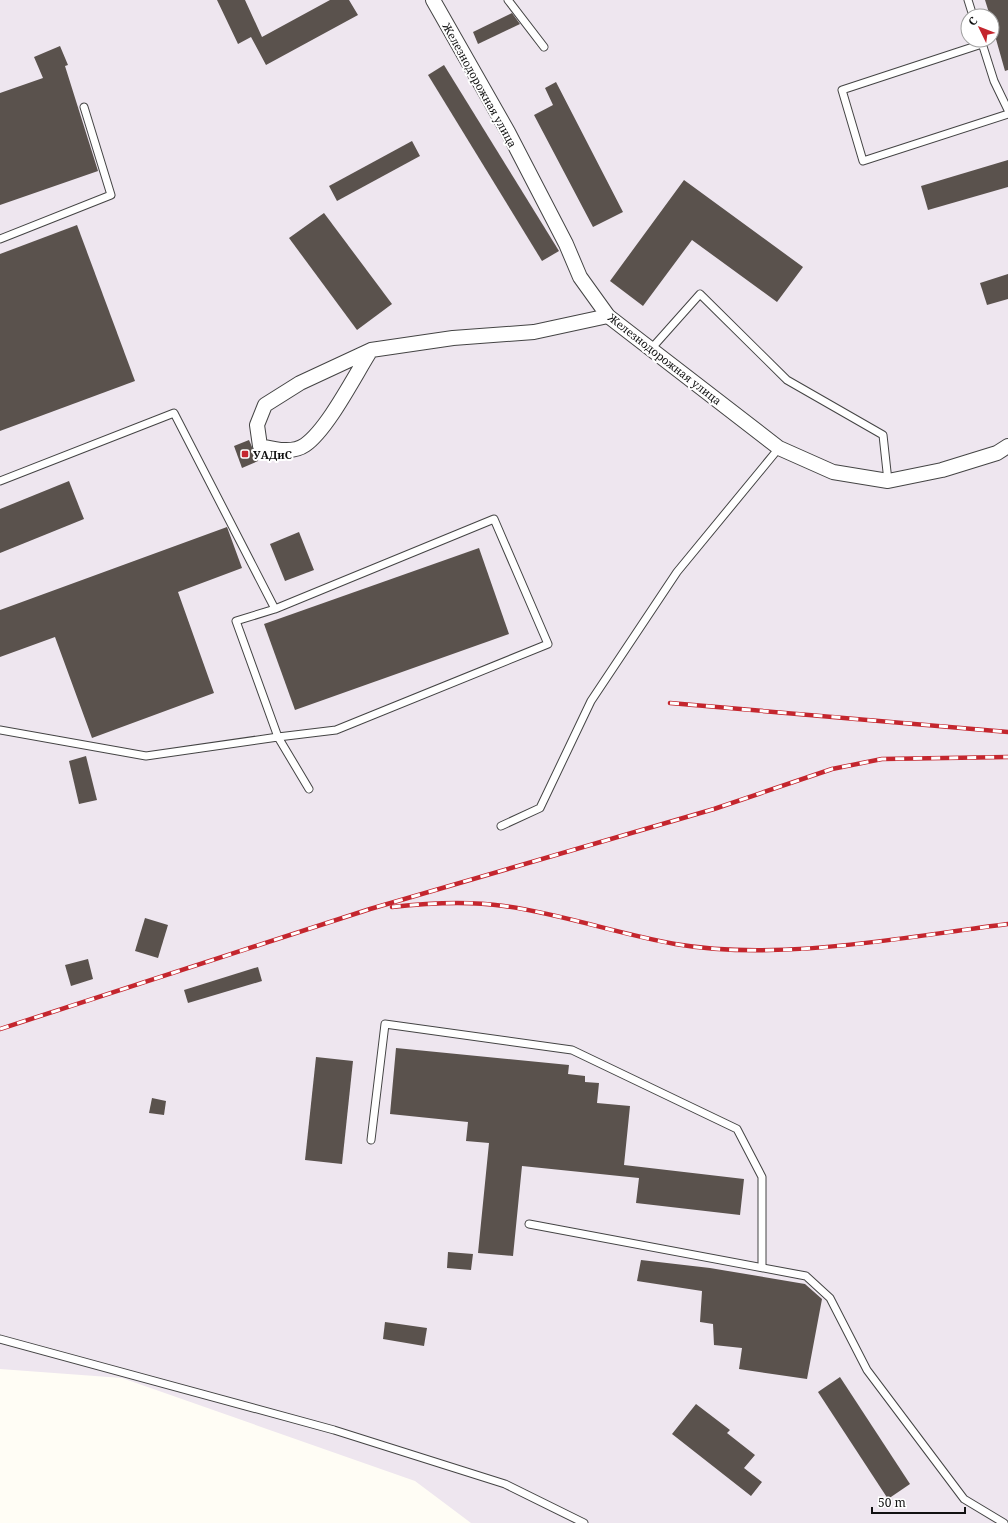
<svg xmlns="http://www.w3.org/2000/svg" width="1008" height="1523" font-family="'Noto Serif',serif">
  <rect width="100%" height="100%" fill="#fffdf5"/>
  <path fill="#eee6ef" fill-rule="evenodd" d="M 0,0 L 1008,0 L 1008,1523 L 471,1523 L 415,1481 L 122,1378 L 0,1369 ZM 968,16 L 992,16 L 992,40 L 968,40 Z"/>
  <g fill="#5a524d">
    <polygon points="217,0 245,0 262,37 330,0 349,0 358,15 266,65 251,37 238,44"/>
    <polygon points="985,0 1008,0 1008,70 1005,71 992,25 992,16 990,16"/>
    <polygon points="512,13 520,24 478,44 473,32"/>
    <polygon points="60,46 68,65 65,66 98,171 0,205 0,93 43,78 34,57"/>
    <polygon points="444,65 559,251 542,261 428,75"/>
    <polygon points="556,82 623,212 593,227 534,115 553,105 545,88"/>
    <polygon points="412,141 420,156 337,201 329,186"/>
    <polygon points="1008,160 1008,187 928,210 921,186"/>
    <polygon points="684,180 803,267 777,302 692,240 643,306 610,281"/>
    <polygon points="324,213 392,304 357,330 289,238"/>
    <polygon points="77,225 135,381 0,431 0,254"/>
    <polygon points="1008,274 1008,299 987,305 980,283"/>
    <polygon points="249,440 258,461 242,468 234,446"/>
    <polygon points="69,481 84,519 0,553 0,509"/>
    <polygon points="227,527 242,568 178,592 214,693 92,738 55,637 0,657 0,610"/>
    <polygon points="299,532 314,570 285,581 270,544"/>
    <polygon points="479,548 509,634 295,710 264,624"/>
    <polygon points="86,756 97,800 79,804 69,761"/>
    <polygon points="145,918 168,925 158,958 135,951"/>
    <polygon points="88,959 93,979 71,986 65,965"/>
    <polygon points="258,967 262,981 188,1003 184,990"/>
    <polygon points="396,1048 569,1065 568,1074 585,1076 585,1082 599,1083 597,1103 630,1106 624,1165 744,1179 740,1215 636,1203 639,1178 522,1166 513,1256 478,1253 489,1143 466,1141 468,1122 390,1114"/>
    <polygon points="316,1057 353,1061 342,1164 305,1160"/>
    <polygon points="152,1098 166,1101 164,1115 149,1113"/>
    <polygon points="448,1252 473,1254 471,1270 447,1268"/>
    <polygon points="641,1260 710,1268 805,1284 822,1299 807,1379 739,1369 742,1348 714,1345 713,1324 700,1322 702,1291 637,1281"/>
    <polygon points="385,1322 427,1328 424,1346 383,1339"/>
    <polygon points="840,1377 910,1484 888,1499 818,1392"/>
    <polygon points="696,1404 730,1430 727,1433 755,1455 744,1468 762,1482 751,1496 672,1434"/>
  </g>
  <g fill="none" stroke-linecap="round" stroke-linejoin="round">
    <g stroke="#444" stroke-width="9">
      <g id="lane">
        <polyline points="508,0 544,47"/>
        <polyline points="968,0 973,16"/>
        <polyline points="981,40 994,81 1008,110"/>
        <polyline points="982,44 842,90 863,161 1008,114"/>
        <polyline points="0,239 111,195 84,107"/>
        <polyline points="651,349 700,294 787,380 883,435 888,481"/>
        <polyline points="0,481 174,413 275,609 236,621 278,737 336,730 548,644 494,519 275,609"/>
        <polyline points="0,730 146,756 278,737 309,789"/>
        <polyline points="501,826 540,808 591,701 677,572 779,448"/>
        <polyline points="371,1140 385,1024 572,1050 737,1129 762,1177 762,1267"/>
        <polyline points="529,1224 806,1276 830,1298 867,1370 964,1499 1004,1523"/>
        <polyline points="0,1339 334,1430 505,1484 584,1523"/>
      </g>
    </g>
    <g stroke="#444" stroke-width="16">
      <g id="street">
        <polyline points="433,0 508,132 566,244 580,277 608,316 779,448 833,472 888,481 942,470 997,453 1008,446"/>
        <path d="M 371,350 C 355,375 328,429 305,445 C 292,454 274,449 260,446 L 257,425 L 265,405 L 300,383 L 371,350 L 453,338 L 534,332 L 608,316"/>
      </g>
    </g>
    <use href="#lane" stroke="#fff" stroke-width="7"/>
    <use href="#street" stroke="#fff" stroke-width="14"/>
    <g stroke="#c4262e" stroke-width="4.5">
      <g id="rail">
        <polyline points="670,703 1008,732"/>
        <path d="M 392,907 C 427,903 470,901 504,906 C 562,914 618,934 675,944 C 781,962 903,937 1008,924"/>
        <polyline points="0,1029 370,909 714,809 832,769 882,759 1008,757"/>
      </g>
    </g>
    <use href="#rail" stroke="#fff" stroke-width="3" stroke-dasharray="9" stroke-linecap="butt"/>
  </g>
  <rect fill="#c4262e" stroke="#fff" stroke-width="1.5" x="241" y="450" width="8" height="8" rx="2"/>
  <g text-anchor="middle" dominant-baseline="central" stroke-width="4" stroke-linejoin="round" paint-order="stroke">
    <g font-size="11" fill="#111" stroke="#fff">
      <text transform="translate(480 85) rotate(61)">Железнодорожная улица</text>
      <text transform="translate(665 359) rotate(38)">Железнодорожная улица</text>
    </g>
    <g font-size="11" font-weight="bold" fill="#111" stroke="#fff" text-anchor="start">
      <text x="253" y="454">УАДиС</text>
    </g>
  </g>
  <g transform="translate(980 28) rotate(313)"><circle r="19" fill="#ffffff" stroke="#a0a0a0"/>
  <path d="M0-3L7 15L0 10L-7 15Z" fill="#c4262e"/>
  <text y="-6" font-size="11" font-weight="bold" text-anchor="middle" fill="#111111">С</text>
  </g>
  <path d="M872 1507v6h93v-6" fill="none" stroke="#111111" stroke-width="2"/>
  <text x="878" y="1507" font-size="12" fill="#111111" stroke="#ffffff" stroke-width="3" paint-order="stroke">50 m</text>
</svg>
